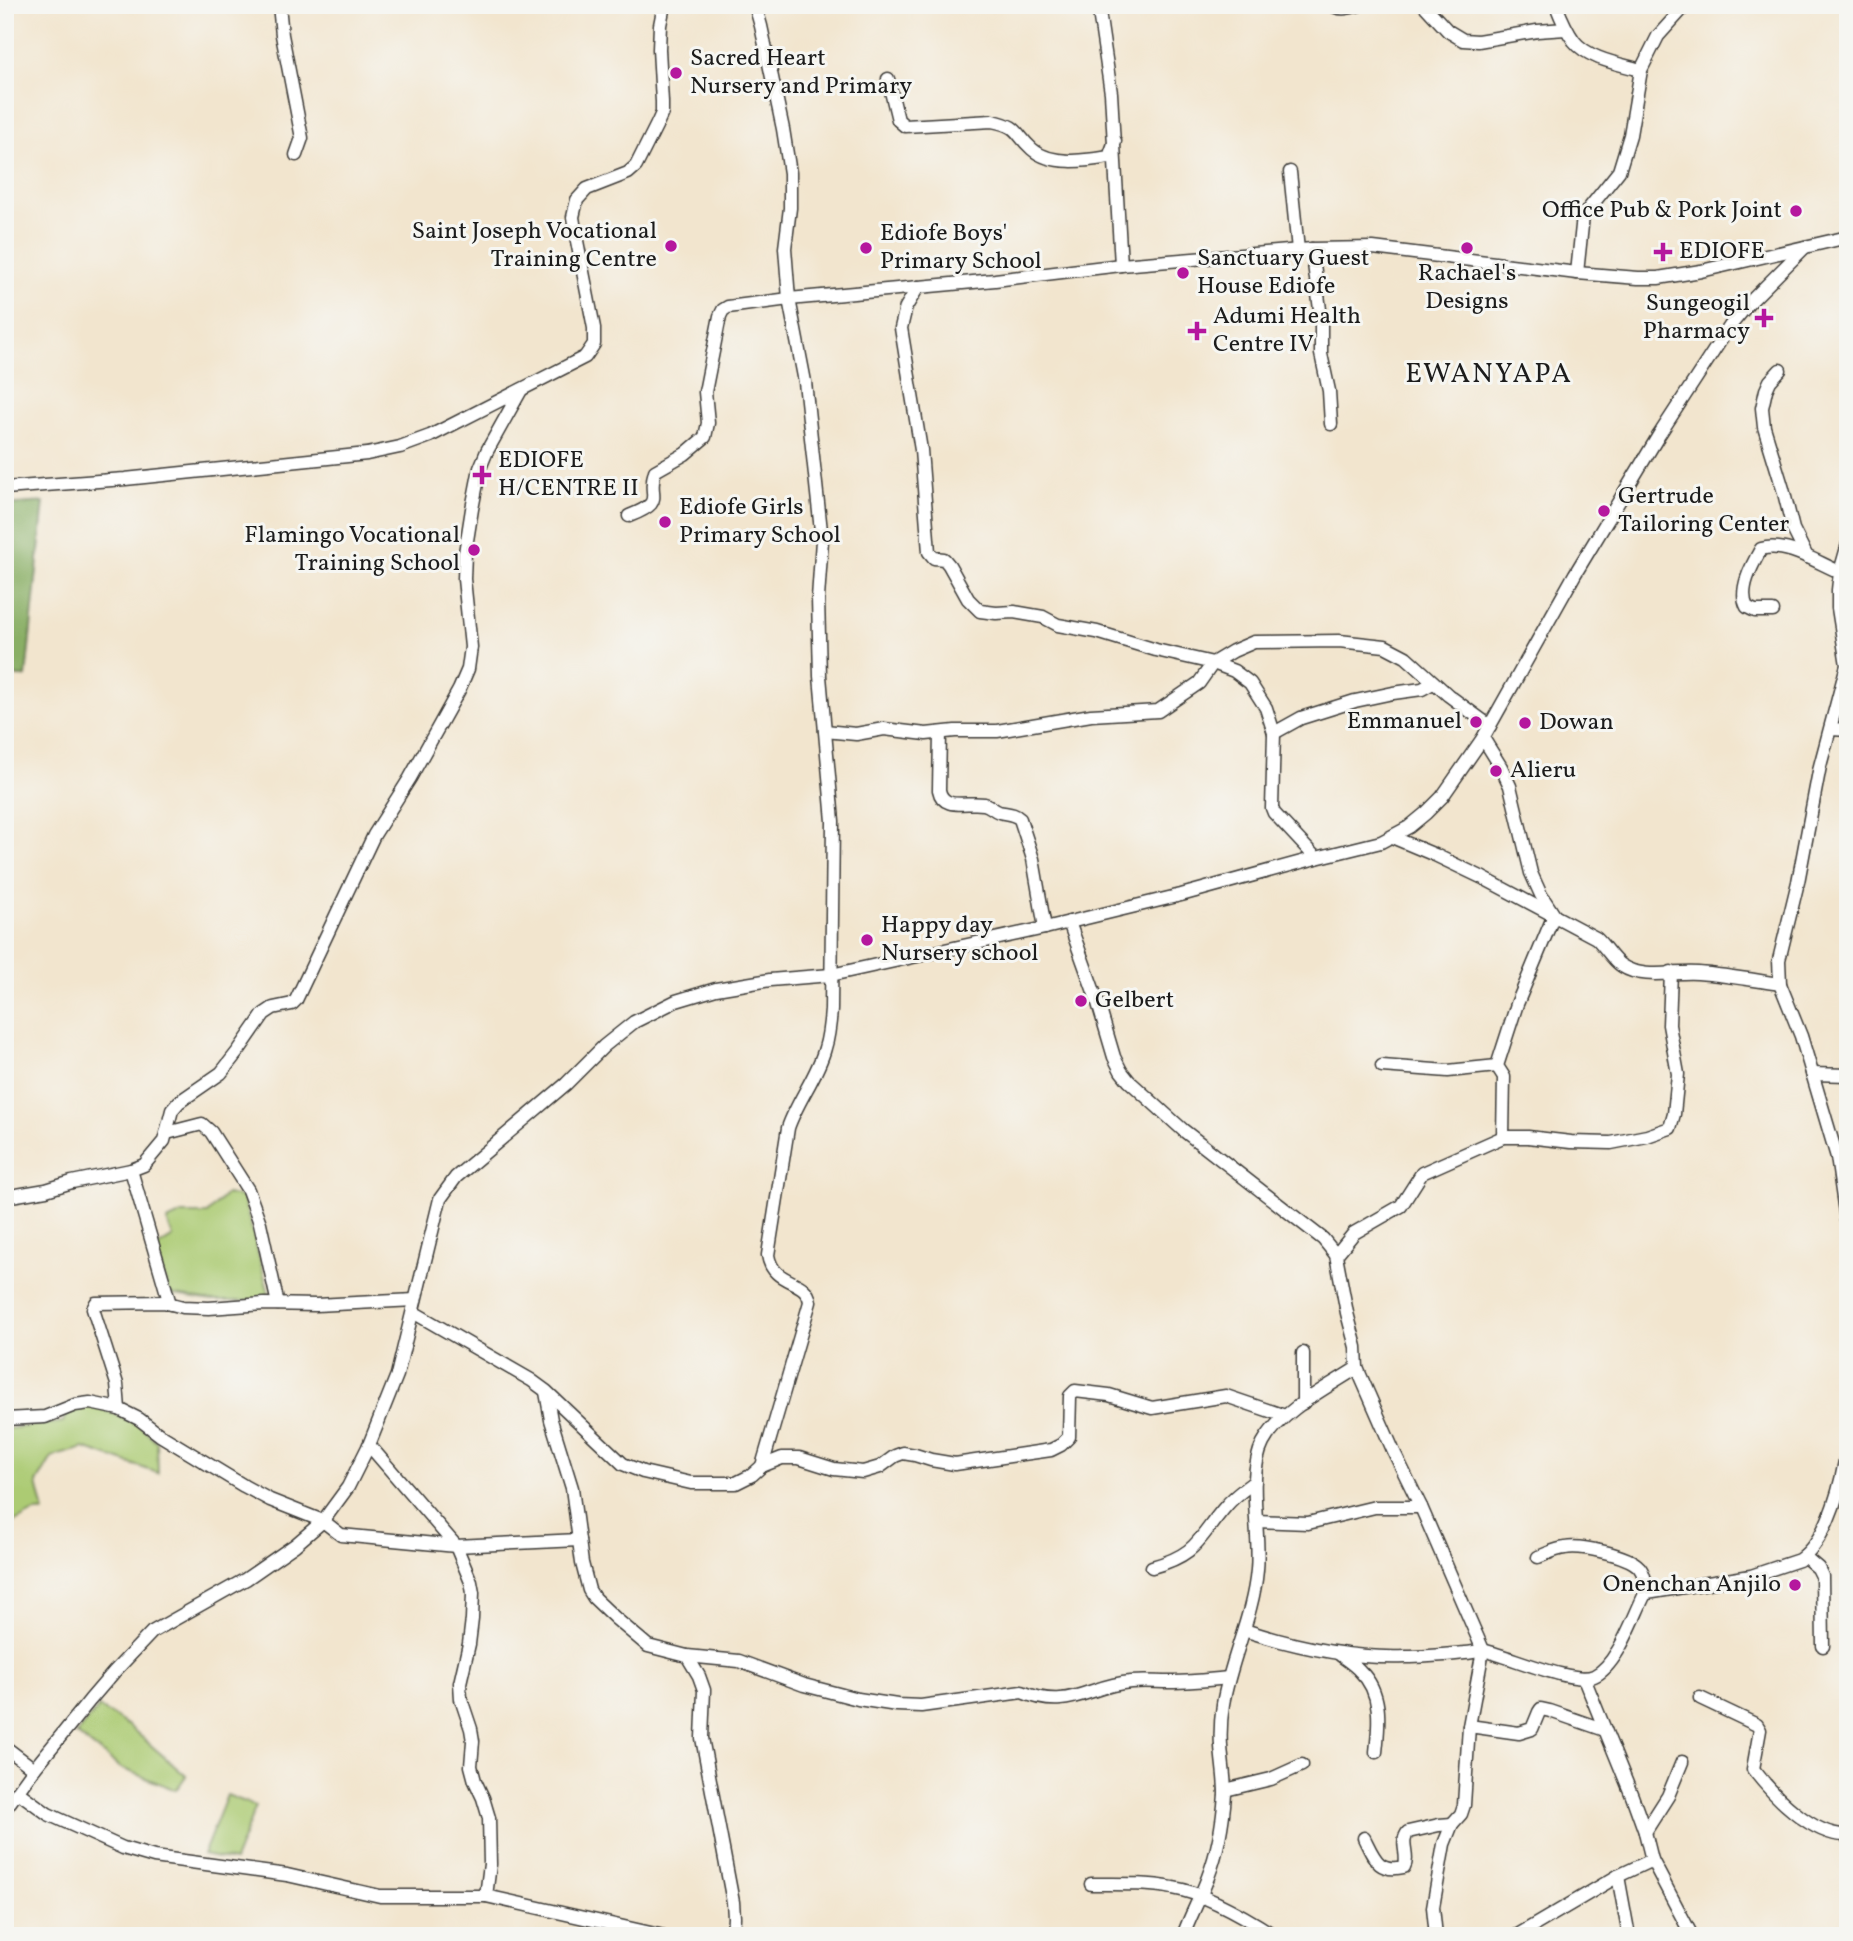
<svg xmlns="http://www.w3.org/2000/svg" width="1853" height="1941" font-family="Vollkorn,serif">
  <rect width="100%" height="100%" fill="#f6f6f2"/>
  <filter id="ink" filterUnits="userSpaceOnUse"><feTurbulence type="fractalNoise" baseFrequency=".0143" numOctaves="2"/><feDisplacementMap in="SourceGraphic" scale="14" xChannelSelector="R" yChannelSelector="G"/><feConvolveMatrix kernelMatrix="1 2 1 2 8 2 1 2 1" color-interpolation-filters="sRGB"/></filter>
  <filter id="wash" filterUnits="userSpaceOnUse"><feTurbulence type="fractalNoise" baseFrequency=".00686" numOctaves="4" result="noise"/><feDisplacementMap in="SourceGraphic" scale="28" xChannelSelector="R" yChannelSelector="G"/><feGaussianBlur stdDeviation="1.57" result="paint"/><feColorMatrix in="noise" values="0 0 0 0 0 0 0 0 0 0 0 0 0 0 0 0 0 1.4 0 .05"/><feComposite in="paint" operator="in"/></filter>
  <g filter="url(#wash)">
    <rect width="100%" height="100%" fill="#f2e5ce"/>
    <g fill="#accb73" stroke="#647448" stroke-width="2">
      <polygon points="226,1194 243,1197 271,1301 212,1301 170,1294 154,1249 173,1237 167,1221 182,1214 207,1214"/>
      <path d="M 93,1405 L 138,1424 L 157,1442 L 158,1473 L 84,1448 L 52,1457 L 37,1483 L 44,1512 C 26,1510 23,1523 5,1524 L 5,1429 L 63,1422 L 69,1408 Z"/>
      <polygon points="99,1707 129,1726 186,1776 176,1790 121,1768 76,1734"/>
      <polygon points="227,1795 256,1806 234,1861 203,1855"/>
    </g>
    <polygon fill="#89af65" stroke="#526640" stroke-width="2" points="44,502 26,677 5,674 5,505"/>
  </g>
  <g filter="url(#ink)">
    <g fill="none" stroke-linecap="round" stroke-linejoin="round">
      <g stroke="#3c3a37" stroke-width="15">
        <g id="minor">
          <polyline points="279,5 282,35 302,138 296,155"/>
          <path d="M 755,5 L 761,26 L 783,129 L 790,173 L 790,208 L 785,248 L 789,299 L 805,382 L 822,540 L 818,598 L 820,676 L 833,821 L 831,1010 C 830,1023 829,1036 825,1048 C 818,1075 797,1101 788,1128 L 768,1255 C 773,1287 807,1277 810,1302 L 762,1466"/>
          <polyline points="1098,5 1111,93 1121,265"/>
          <path d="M 1332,5 C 1340,11 1351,7 1360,5"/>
          <polyline points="1424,5 1448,31 1463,40 1478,41 1537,31 1566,29"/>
          <path d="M 1556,5 C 1561,18 1566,30 1574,41 C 1588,59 1620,64 1641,70"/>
          <path d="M 888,79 L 898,120 L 905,126 L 992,121 C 1021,127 1013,132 1032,149 C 1051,166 1086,161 1109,157 L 1115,141"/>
          <polyline points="1290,172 1298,250"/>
          <polyline points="1312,249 1321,317 1321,354 1329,391 1331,424"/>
          <polyline points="1577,273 1583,216 1619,171 1630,135 1641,70 1658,36 1686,5"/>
          <polyline points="918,287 906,307 901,328 921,450 929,552 934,558 944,559 949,565 968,599 980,611 996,613 1014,612 1043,617 1058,625 1097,632 1156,650 1213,663 1234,671 1250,683 1266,708 1274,733 1272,808 1274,813 1316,858"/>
          <polyline points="1780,370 1770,381 1766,390 1762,408 1764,427 1783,489 1793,529 1807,557"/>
          <polyline points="5,488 125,479 367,454 400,447 430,436 585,357 594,344 594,328 576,236 573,217 577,200 587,189 628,173 636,166 657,124 662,113 662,102 659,49 660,25 664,5"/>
          <path d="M 629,516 C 668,501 646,497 655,471 L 685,454 L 705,437 L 708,423 L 705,392 L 720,316 L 723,310 L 728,307 L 789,299 L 995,280 L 1121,265 L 1312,249 L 1373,248 L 1577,273 L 1638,278 L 1658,278 L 1701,271 L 1848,237"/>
          <polyline points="1848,544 1840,572 1838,590 1838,608 1847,665 1820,766 1798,882 1779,960 1780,984 1801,1036 1837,1157 1848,1233"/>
          <path d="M 1773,611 L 1755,611 L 1747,607 C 1738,590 1752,565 1761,549 C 1787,542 1816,562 1840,572"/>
          <polyline points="1831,729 1848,730"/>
          <polyline points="825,731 856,734 884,729 926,734 955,731 997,731 1091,715 1158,711 1199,683 1213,663 1233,651 1254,642 1339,641 1385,646 1406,657 1448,695 1490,726"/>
          <path d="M 940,733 L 939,790 C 943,811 967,801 984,804 C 990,805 993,810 999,812 C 1007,814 1014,813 1020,819 L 1033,859 L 1045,928"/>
          <polyline points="1274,733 1301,718 1355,701 1393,693 1422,689 1433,683"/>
          <polyline points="1483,738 1501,767 1510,786 1531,873 1541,895 1554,915 1517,1004 1497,1066 1504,1077 1503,1137"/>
          <path d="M 1392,837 L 1435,855 L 1483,878 L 1596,938 C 1605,946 1613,961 1622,966 C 1643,980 1675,971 1698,973 C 1725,975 1753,980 1780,984"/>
          <polyline points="1069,922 1098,1003 1114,1057 1121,1071 1129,1081 1183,1130 1323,1239 1336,1255 1347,1313 1356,1347 1357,1368 1393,1450 1421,1507 1483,1650 1469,1726 1464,1805 1461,1814 1452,1824 1444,1844 1433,1907 1436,1936"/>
          <polyline points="1382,1066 1448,1071 1497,1066"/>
          <polyline points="1812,1074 1848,1075"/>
          <polyline points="167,1133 202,1124 211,1132 248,1190 260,1223 278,1304"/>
          <polyline points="131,1170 170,1304"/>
          <polyline points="5,1197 46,1190 72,1182 131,1170 144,1165 164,1141 172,1110 179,1102 221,1073 239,1050 264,1014 273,1008 292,1004 296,1000 374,835 410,778 459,690 468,669 471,647 464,579 465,553 472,509 480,468 487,451 521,390"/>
          <polyline points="1336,1255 1354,1233 1401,1206 1422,1173 1503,1137 1528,1137 1571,1142 1611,1143 1647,1136 1670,1128 1674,1114 1678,1074 1669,1025 1671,972"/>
          <polyline points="413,1312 531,1380 546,1391 623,1464 643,1472 691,1483 736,1483 752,1475 762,1466 782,1458 799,1458 834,1469 863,1472 880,1467 895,1456 903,1453 915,1455 931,1460 955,1464 1051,1450 1061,1445 1069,1437 1070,1396 1075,1391 1109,1395 1152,1408 1226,1396 1285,1416"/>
          <polyline points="1303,1353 1303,1403"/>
          <polyline points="546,1392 551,1420 572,1488 582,1563 589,1590 594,1598 615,1618 648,1646 687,1656 699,1676 704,1690 702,1738 733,1902 734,1917 733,1936"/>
          <polyline points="119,1409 117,1384 93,1309 96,1303 164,1302 183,1307 209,1308 264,1304 316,1305 415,1300"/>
          <polyline points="5,1419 45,1417 75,1405 90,1403 119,1409 139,1419 160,1435 244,1486 270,1500 323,1521 341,1535 456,1546 579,1540"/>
          <polyline points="369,1445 456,1546 471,1582 473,1593 472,1619 469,1644 460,1683 461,1699 471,1729 473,1741 471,1766 475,1781 483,1798 489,1818 490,1864 486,1896"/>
          <polyline points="1257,1521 1308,1523 1375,1507 1421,1507"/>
          <polyline points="1804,1556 1818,1568 1822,1576 1823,1646"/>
          <path d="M 1538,1557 C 1547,1554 1555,1549 1565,1548 C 1581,1545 1628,1555 1639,1567 C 1645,1574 1646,1585 1647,1593"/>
          <path d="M 1152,1567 C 1199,1554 1198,1538 1226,1506 C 1234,1496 1245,1489 1255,1481"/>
          <path d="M 1244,1630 C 1296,1647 1352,1659 1406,1657 C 1426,1657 1445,1655 1465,1653 C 1472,1653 1479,1650 1486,1651 C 1509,1656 1574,1685 1594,1676 C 1617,1666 1633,1618 1644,1596 L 1647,1593 L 1751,1576 L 1799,1560 C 1830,1538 1843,1478 1848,1443"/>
          <path d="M 1338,1653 C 1345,1659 1354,1664 1360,1671 C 1383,1693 1379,1724 1376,1752"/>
          <path d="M 687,1656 L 739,1661 L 804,1685 L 858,1699 L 897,1705 L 921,1706 L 1022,1692 C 1070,1712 1088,1685 1131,1682 C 1144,1681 1157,1682 1169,1682 C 1189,1682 1209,1680 1228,1678"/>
          <polyline points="1584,1678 1632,1796 1645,1832 1652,1860 1692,1936"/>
          <path d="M 1700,1698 L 1757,1725 L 1760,1730 L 1753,1769 C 1773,1795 1813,1837 1848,1835"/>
          <polyline points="1469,1726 1519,1733 1532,1729 1539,1712 1541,1709 1550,1711 1605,1730"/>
          <polyline points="5,1747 34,1769"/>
          <polyline points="1225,1790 1271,1779 1302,1765"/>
          <polyline points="18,1792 48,1814 123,1848 154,1857 287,1875 380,1896 486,1896 664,1936"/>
          <polyline points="5,1809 34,1769 90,1700 114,1672 152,1632 246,1579 295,1545 323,1521 348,1487 369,1445 397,1375 440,1199 456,1177 566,1084 604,1046 634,1022 676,1001 716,989 770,980 831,975 1045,928 1181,895 1316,858 1381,842 1409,827 1426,813 1442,797 1483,738 1575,574 1659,435 1730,326 1749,303 1805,247"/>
          <polyline points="1645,1832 1668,1796 1682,1762"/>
          <path d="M 1364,1838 C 1374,1858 1378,1873 1404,1867 C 1410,1856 1399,1843 1408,1832 L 1439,1825 L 1452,1824"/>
          <polyline points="1618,1876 1629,1936"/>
          <path d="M 1091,1884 C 1118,1884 1146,1883 1173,1888 C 1205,1893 1247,1918 1275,1936"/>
          <path d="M 1183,1936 C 1190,1916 1201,1897 1208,1877 C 1218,1851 1223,1822 1225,1794 C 1225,1778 1222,1762 1221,1746 C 1220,1732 1221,1718 1223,1704 C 1231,1658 1253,1616 1257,1570 C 1261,1533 1246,1476 1263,1443 C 1280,1411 1328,1387 1357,1368"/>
          <polyline points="1516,1936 1618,1876 1652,1860"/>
        </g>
      </g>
      <use href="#minor" stroke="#fff" stroke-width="12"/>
    </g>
  </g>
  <g fill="#b5179e" stroke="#f6f6f2" stroke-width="2.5">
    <circle cx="676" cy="73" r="7"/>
    <circle cx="1796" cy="211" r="7"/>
    <circle cx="671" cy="246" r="7"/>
    <circle cx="866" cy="248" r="7"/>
    <circle cx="1467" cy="248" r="7"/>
    <path d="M1659.5 241.5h7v7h7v7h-7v7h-7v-7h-7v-7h7z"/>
    <circle cx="1183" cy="273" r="7"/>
    <path d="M1760.5 307.5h7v7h7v7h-7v7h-7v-7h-7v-7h7z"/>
    <path d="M1193.5 320.5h7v7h7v7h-7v7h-7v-7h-7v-7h7z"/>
    <path d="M478.5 464.5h7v7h7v7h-7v7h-7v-7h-7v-7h7z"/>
    <circle cx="1604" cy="511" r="7"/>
    <circle cx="665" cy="522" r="7"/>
    <circle cx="474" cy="550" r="7"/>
    <circle cx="1476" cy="722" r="7"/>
    <circle cx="1525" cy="723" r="7"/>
    <circle cx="1496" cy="771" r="7"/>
    <circle cx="867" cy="940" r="7"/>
    <circle cx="1081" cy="1001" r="7"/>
    <circle cx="1795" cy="1585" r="7"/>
  </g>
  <g text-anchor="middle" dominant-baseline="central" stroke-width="6" stroke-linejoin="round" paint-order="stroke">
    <g font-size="24" fill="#1c1c1c" stroke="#f6f6f2" text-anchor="start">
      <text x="690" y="59">Sacred Heart<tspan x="690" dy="28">Nursery and Primary</tspan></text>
      <text x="1782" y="211" text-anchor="end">Office Pub &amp; Pork Joint</text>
      <text x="657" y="232" text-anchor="end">Saint Joseph Vocational<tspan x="657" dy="28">Training Centre</tspan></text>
      <text x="880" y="234">Ediofe Boys'<tspan x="880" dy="28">Primary School</tspan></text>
      <text x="1679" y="252">EDIOFE</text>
      <text x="1197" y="259">Sanctuary Guest<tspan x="1197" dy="28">House Ediofe</tspan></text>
      <text x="1467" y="274" text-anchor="middle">Rachael's<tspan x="1467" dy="28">Designs</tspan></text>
      <text x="1750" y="304" text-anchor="end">Sungeogil<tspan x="1750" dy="28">Pharmacy</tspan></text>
      <text x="1213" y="317">Adumi Health<tspan x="1213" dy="28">Centre IV</tspan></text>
      <text x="498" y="461">EDIOFE<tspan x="498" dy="28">H/CENTRE II</tspan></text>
      <text x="1618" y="497">Gertrude<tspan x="1618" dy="28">Tailoring Center</tspan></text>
      <text x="679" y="508">Ediofe Girls<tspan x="679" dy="28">Primary School</tspan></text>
      <text x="460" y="536" text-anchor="end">Flamingo Vocational<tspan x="460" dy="28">Training School</tspan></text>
      <text x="1462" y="722" text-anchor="end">Emmanuel</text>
      <text x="1539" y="723">Dowan</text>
      <text x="1510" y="771">Alieru</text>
      <text x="881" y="926">Happy day<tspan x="881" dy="28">Nursery school</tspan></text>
      <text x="1095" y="1001">Gelbert</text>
      <text x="1781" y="1585" text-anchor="end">Onenchan Anjilo</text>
    </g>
    <g font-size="28" letter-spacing="2" fill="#1c1c1c" stroke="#f6f6f2">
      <text x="1489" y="374">EWANYAPA</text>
    </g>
  </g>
  <rect width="1853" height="1941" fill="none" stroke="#f6f6f2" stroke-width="28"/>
</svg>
